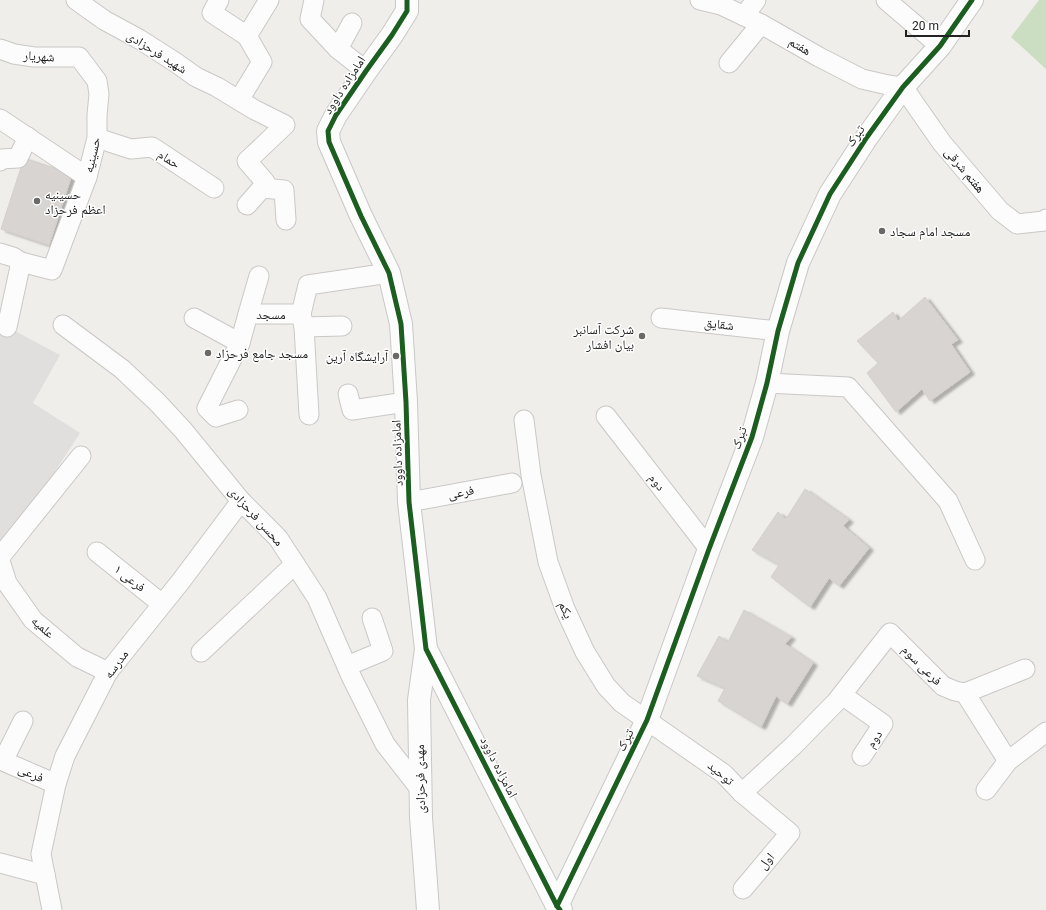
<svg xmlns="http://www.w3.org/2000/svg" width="1046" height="910" font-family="Roboto,'Noto Naskh Arabic',sans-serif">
  <defs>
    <filter id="shadow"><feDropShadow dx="4.5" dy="2.5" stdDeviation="1" flood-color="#0004"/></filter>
  </defs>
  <rect width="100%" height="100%" fill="#f0eeeb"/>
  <polygon fill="#cbdec1" points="1039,0 1046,0 1046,69 1011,37"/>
  <polygon fill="#e0dfde" points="0,323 60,355 33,403 80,433 0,556"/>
  <g fill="#d7d4d2" stroke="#d3d0cc" filter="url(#shadow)">
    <polygon points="24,158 72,174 49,245 1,229"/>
    <polygon points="925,297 958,340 951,344 970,372 930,401 922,389 896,412 867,373 878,363 857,341 893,312 898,321"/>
    <polygon points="805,489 849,520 843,526 869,548 839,586 829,578 810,607 771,577 779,565 752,550 778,512 786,519"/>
    <polygon points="744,610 791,637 785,644 813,663 787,704 776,696 761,727 718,701 725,688 697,676 719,636 728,642"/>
  </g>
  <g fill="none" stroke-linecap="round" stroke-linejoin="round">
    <g stroke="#c9c8c7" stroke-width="21">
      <g id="minor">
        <polyline points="76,0 104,20 139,39 175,62 196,77 217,87 255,110 285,125 247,161 265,182 262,188 247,205"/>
        <polyline points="219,0 212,13 247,36 262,62 239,100"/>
        <polyline points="314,0 310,19 338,49 366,71"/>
        <polyline points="700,0 721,5 761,24 819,57 862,79 888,85 903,87 942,143 1000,211 1017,224 1044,221 1046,219"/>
        <polyline points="886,0 940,46"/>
        <polyline points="744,16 756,0"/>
        <polyline points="247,36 269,0"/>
        <polyline points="0,49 14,54 34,57 79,57 97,81 99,94 97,115 97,138 87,177 52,270 21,262 13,257 0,253"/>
        <polyline points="338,49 352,23"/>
        <polyline points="729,63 761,24"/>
        <polyline points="0,119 87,177"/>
        <polyline points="97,138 131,149 152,147 214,188"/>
        <polyline points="0,161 1,159 18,158 28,137"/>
        <polyline points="262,188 284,190 286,220"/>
        <polyline points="248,314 259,276"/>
        <polyline points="301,314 308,285 389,273"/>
        <polyline points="194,318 240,343"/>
        <polyline points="661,318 778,331"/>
        <polyline points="63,325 122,369 157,402 183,430 241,501 278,538 317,598 351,676 385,744 420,789"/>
        <polyline points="7,327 21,262"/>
        <polyline points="304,327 309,415"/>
        <polyline points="767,383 848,387 948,501 975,560"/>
        <polyline points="348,394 352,410 406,402"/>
        <polyline points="238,410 216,417 207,408 240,343 248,314 301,314 304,327 342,326"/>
        <polyline points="606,416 709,549"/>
        <polyline points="524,420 531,475 548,562 565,609 585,652 606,686 622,703 724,774 742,793 790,833 743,889"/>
        <polyline points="409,502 512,483"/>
        <polyline points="97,552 162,604"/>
        <polyline points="0,557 81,456"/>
        <polyline points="0,561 7,583 33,620 77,657 108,672"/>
        <polyline points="201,652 295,564"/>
        <polyline points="347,666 383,651 372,618"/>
        <polyline points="965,693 1008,761"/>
        <polyline points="842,695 883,724 862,756"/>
        <polyline points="23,721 3,761 56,784"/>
        <polyline points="986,790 1008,761 1046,732"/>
        <polyline points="742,793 793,746 836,702 890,633 943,686 955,691 965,693 1025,669"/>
        <polyline points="0,863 45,875"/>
        <polyline points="52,910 41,854 56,784 65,756 108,672 181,581 241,501"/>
      </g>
    </g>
    <g stroke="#c9c8c7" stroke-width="24">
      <g id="tertiary">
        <polyline points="407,0 407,11 392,35 366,71 336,115 328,131 329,142 361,216 389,273 401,324 406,402 409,502 426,649 557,906 561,910"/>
        <polyline points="426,649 419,700 421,818 425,869 428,910"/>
        <polyline points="557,906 647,720 709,549 752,437 767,383 778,331 798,263 830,194 867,137 903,87 940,46 972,0"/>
      </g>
    </g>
    <use href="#minor" stroke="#fdfcfc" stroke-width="19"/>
    <use href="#tertiary" stroke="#fdfcfc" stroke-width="22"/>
    <g stroke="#fff" stroke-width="8">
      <g id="cycleway">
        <polyline points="407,0 407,11 392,35 366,71 336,115 328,131 329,142 361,216 389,273 401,324 406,402 409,502 426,649 557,906 560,910"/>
        <polyline points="557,906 647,720 709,549 752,437 767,383 778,331 798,263 830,194 867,137 903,87 940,46 972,0"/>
      </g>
    </g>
    <use href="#cycleway" stroke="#1b5e20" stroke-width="5"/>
  </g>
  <g fill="#6a6968" stroke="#fff" stroke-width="1.5">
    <circle cx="37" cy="201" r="4"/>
    <circle cx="882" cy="231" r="4"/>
    <circle cx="642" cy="336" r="4"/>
    <circle cx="208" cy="353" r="4"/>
    <circle cx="396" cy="356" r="4"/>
  </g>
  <g text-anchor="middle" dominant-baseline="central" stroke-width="3" stroke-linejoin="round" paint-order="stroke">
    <g font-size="13" fill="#222" stroke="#fff">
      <text transform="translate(800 46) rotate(30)">هفتم</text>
      <text transform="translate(157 52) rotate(32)">شهید فرحزادی</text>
      <text transform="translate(39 56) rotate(4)">شهریار</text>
      <text transform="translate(344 85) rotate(-57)">امامزاده داوود</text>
      <text transform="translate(855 136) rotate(-56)">تبرک</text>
      <text transform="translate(92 155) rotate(-77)">حسینیه</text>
      <text transform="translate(169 159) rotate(33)">حمام</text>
      <text transform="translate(965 170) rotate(50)">هفتم شرقی</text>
      <text x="271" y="314">مسجد</text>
      <text transform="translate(719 324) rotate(6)">شقایق</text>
      <text transform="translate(739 438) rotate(-71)">تبرک</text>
      <text transform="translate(397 453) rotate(-92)">امامزاده داوود</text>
      <text transform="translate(657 482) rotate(52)">دوم</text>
      <text transform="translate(461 492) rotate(-10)">فرعی</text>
      <text transform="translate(256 516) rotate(48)">محسن فرحزادی</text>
      <text transform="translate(130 578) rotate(38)">فرعی ۱</text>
      <text transform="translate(566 610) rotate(68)">یکم</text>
      <text transform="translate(43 627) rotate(42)">علمیه</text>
      <text transform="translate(116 664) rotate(-54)">مدرسه</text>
      <text transform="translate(922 665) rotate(45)">فرعی سوم</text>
      <text transform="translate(874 739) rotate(-56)">دوم</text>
      <text transform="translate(625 740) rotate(-64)">تبرک</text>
      <text transform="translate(499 767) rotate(63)">امامزاده داوود</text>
      <text transform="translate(31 773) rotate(24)">فرعی</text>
      <text transform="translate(721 773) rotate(40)">توحید</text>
      <text transform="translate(420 779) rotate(-91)">مهدی فرحزادی</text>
      <text transform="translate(766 861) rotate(-50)">اول</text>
    </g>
    <g font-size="13" fill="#222" stroke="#fff" text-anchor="start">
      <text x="45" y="194">حسینیه<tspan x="45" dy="15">اعظم فرحزاد</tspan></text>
      <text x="890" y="231">مسجد امام سجاد</text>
      <text x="634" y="329" text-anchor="end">شرکت آسانبر<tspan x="634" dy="15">بیان افشار</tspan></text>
      <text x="216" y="353">مسجد جامع فرحزاد</text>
      <text x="388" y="356" text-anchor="end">آرایشگاه آرین</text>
    </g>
  </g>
  <path d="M906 30v6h63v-6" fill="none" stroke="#222222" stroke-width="2"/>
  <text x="912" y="30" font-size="12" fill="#222222" stroke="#ffffff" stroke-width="3" paint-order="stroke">20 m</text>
</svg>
